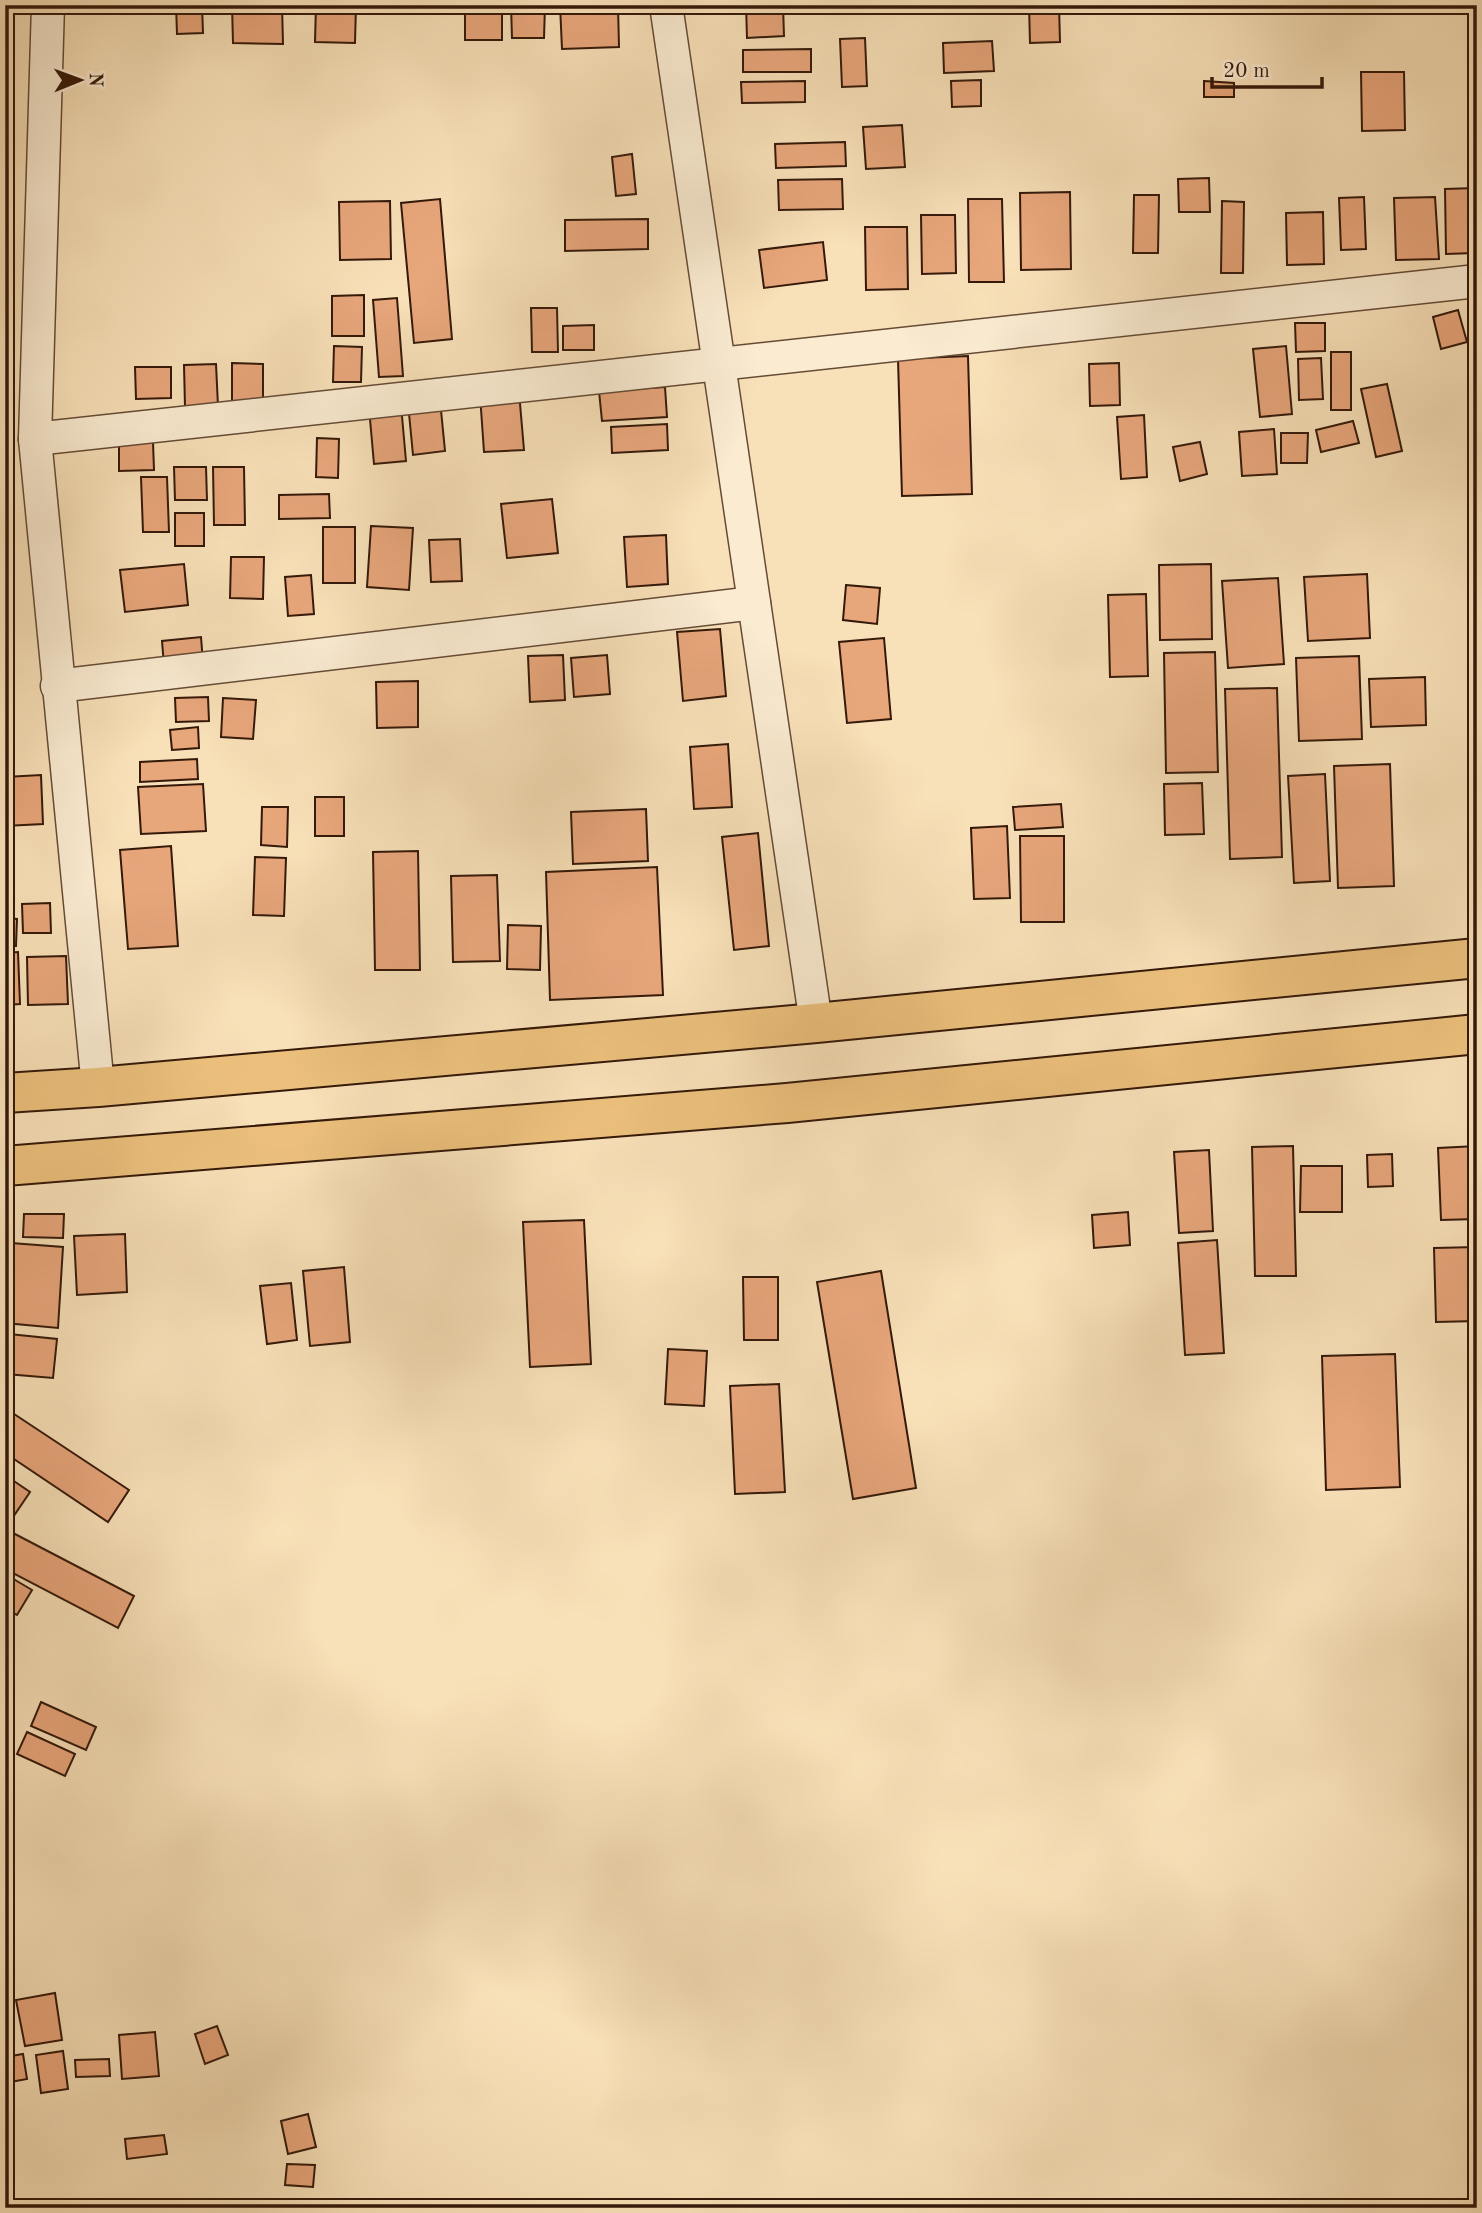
<svg xmlns="http://www.w3.org/2000/svg" width="1482" height="2213" font-family="'Old Standard TT',serif">
  <rect width="100%" height="100%" fill="#f8e0b8"/>
  <filter id="stains"><feTurbulence type="fractalNoise" baseFrequency=".00286" numOctaves="4"/><feColorMatrix values="0 0 0 0 .2 0 0 0 0 .09 0 0 0 0 .02 0 0 0 .5 -.17"/></filter>
  <radialGradient id="worn" r=".72"><stop offset=".6" stop-color="#630" stop-opacity="0"/><stop offset="1" stop-color="#630" stop-opacity=".3"/></radialGradient>
  <g fill="#e8a67b" stroke="#34190a" stroke-width="2">
    <polygon points="176,5 202,5 203,33 177,34"/>
    <polygon points="232,5 282,5 283,44 233,43"/>
    <polygon points="316,5 356,5 355,43 315,42"/>
    <rect x="465" y="5" width="37" height="35"/>
    <polygon points="511,5 545,5 544,38 512,38"/>
    <polygon points="560,5 618,5 619,47 562,49"/>
    <polygon points="746,5 783,5 784,36 747,38"/>
    <polygon points="1029,5 1059,5 1060,42 1030,43"/>
    <polygon points="865,38 867,86 842,87 840,39"/>
    <polygon points="992,41 994,71 944,73 943,43"/>
    <polygon points="811,49 811,72 743,72 743,50"/>
    <polygon points="1361,72 1404,72 1405,130 1362,131"/>
    <polygon points="981,80 981,106 952,107 951,81"/>
    <polygon points="805,81 805,102 742,103 741,82"/>
    <polygon points="1204,81 1234,83 1234,97 1204,97"/>
    <polygon points="902,125 905,167 866,169 863,127"/>
    <polygon points="845,142 846,166 776,168 775,144"/>
    <polygon points="632,154 636,194 616,196 612,157"/>
    <polygon points="1209,178 1210,212 1179,212 1178,179"/>
    <polygon points="842,179 843,209 779,210 778,180"/>
    <polygon points="1475,188 1475,253 1446,254 1445,189"/>
    <polygon points="1070,192 1071,269 1021,270 1020,193"/>
    <polygon points="1134,195 1159,195 1158,253 1133,253"/>
    <polygon points="1364,197 1366,249 1341,250 1339,198"/>
    <polygon points="1435,197 1439,259 1396,260 1394,198"/>
    <polygon points="440,199 452,339 414,343 401,203"/>
    <polygon points="968,199 1002,199 1004,282 969,282"/>
    <polygon points="390,201 391,259 340,260 339,202"/>
    <polygon points="1222,201 1244,202 1243,273 1221,273"/>
    <polygon points="1323,212 1324,264 1287,265 1286,213"/>
    <polygon points="921,215 955,215 956,273 922,274"/>
    <polygon points="648,219 648,249 565,251 565,220"/>
    <polygon points="9,221 10,248 5,248 5,222"/>
    <polygon points="865,227 907,227 908,289 866,290"/>
    <polygon points="823,242 827,280 764,288 759,250"/>
    <polygon points="364,295 364,336 332,336 332,296"/>
    <polygon points="397,298 403,376 379,377 373,300"/>
    <polygon points="531,308 557,308 558,352 532,352"/>
    <polygon points="1458,310 1467,342 1441,349 1433,317"/>
    <polygon points="1295,323 1325,323 1325,351 1296,352"/>
    <polygon points="594,325 594,350 563,350 563,326"/>
    <polygon points="334,346 362,347 361,382 333,382"/>
    <polygon points="1286,346 1292,414 1260,417 1253,349"/>
    <rect x="1331" y="352" width="20" height="58"/>
    <polygon points="968,356 972,494 902,496 898,359"/>
    <polygon points="1321,358 1323,399 1299,400 1298,359"/>
    <polygon points="232,363 263,364 263,401 232,402"/>
    <polygon points="1119,363 1120,405 1090,406 1089,364"/>
    <polygon points="216,364 218,406 185,407 184,365"/>
    <polygon points="135,367 171,367 171,398 136,399"/>
    <polygon points="1387,384 1402,451 1376,457 1361,389"/>
    <polygon points="5,387 13,387 14,424 5,424"/>
    <polygon points="665,387 667,417 602,421 599,391"/>
    <polygon points="519,392 524,450 484,452 480,395"/>
    <polygon points="440,400 445,451 413,455 408,403"/>
    <polygon points="401,405 406,461 374,464 369,408"/>
    <polygon points="1144,415 1147,477 1121,479 1117,417"/>
    <polygon points="1353,421 1359,443 1321,452 1316,430"/>
    <polygon points="667,424 668,450 612,453 611,427"/>
    <polygon points="1274,429 1277,474 1242,476 1239,432"/>
    <polygon points="1281,433 1308,433 1307,463 1281,463"/>
    <polygon points="317,438 339,439 338,478 316,477"/>
    <polygon points="153,442 154,470 119,471 119,443"/>
    <polygon points="1200,442 1207,474 1180,481 1173,447"/>
    <polygon points="174,467 206,467 207,500 175,500"/>
    <polygon points="213,467 244,467 245,525 214,525"/>
    <polygon points="141,477 167,477 169,532 143,532"/>
    <polygon points="329,494 330,518 279,519 279,495"/>
    <polygon points="552,499 558,553 507,558 501,504"/>
    <rect x="175" y="513" width="29" height="33"/>
    <polygon points="371,526 413,528 409,590 367,587"/>
    <rect x="323" y="527" width="32" height="56"/>
    <polygon points="666,535 668,584 627,587 624,537"/>
    <polygon points="460,539 462,581 431,582 429,540"/>
    <polygon points="231,557 264,557 263,599 230,598"/>
    <polygon points="184,564 188,605 125,612 120,570"/>
    <polygon points="1211,564 1212,639 1160,640 1159,565"/>
    <polygon points="1367,574 1370,638 1308,641 1304,577"/>
    <polygon points="311,575 314,614 288,616 285,577"/>
    <polygon points="1278,578 1284,664 1228,668 1222,581"/>
    <polygon points="846,585 880,588 877,624 843,620"/>
    <polygon points="1146,594 1148,676 1110,677 1108,595"/>
    <polygon points="720,629 726,696 683,701 677,632"/>
    <polygon points="201,637 203,662 164,666 162,641"/>
    <polygon points="884,638 891,719 847,723 839,642"/>
    <polygon points="1215,652 1218,772 1166,773 1164,653"/>
    <polygon points="563,655 565,700 530,702 528,656"/>
    <polygon points="607,655 610,694 574,697 571,658"/>
    <polygon points="1359,656 1362,739 1299,741 1296,658"/>
    <polygon points="1425,677 1426,725 1371,727 1369,679"/>
    <polygon points="418,681 418,727 377,728 376,682"/>
    <polygon points="1277,688 1282,857 1230,859 1225,689"/>
    <polygon points="208,697 209,721 176,722 175,698"/>
    <polygon points="223,698 256,700 253,739 221,737"/>
    <polygon points="198,727 199,748 172,750 170,730"/>
    <polygon points="728,744 732,807 694,809 690,747"/>
    <polygon points="197,759 198,779 140,782 140,762"/>
    <polygon points="1390,764 1394,886 1338,888 1334,766"/>
    <polygon points="1325,774 1330,881 1294,883 1288,776"/>
    <polygon points="41,775 43,824 5,826 5,777"/>
    <polygon points="1202,783 1204,834 1165,835 1164,784"/>
    <polygon points="203,784 206,831 141,834 138,787"/>
    <rect x="315" y="797" width="29" height="39"/>
    <polygon points="1061,804 1063,827 1015,830 1013,807"/>
    <polygon points="262,807 288,807 287,847 261,845"/>
    <polygon points="646,809 648,861 573,864 571,812"/>
    <polygon points="1007,826 1010,898 974,899 971,828"/>
    <polygon points="758,833 769,946 734,950 722,837"/>
    <polygon points="1020,836 1064,836 1064,922 1021,922"/>
    <polygon points="171,846 178,946 128,949 120,850"/>
    <polygon points="418,851 420,970 375,970 373,852"/>
    <polygon points="255,857 286,858 284,916 253,915"/>
    <polygon points="657,867 663,995 550,1000 546,872"/>
    <polygon points="497,875 500,961 453,962 451,876"/>
    <polygon points="50,903 51,933 23,933 22,904"/>
    <polygon points="5,918 17,919 16,946 5,946"/>
    <polygon points="508,925 541,926 540,970 507,969"/>
    <polygon points="18,952 20,1004 5,1005 5,953"/>
    <polygon points="66,956 68,1004 28,1005 27,957"/>
    <polygon points="1293,1146 1296,1276 1255,1276 1252,1147"/>
    <polygon points="1477,1146 1477,1219 1441,1220 1438,1148"/>
    <polygon points="1209,1150 1213,1231 1179,1233 1174,1152"/>
    <polygon points="1392,1154 1393,1186 1368,1187 1367,1155"/>
    <polygon points="1301,1166 1342,1166 1342,1212 1300,1212"/>
    <polygon points="1128,1212 1130,1245 1094,1248 1092,1215"/>
    <polygon points="24,1214 64,1214 63,1238 23,1237"/>
    <polygon points="584,1220 591,1364 530,1367 523,1222"/>
    <polygon points="125,1234 127,1292 77,1295 74,1236"/>
    <polygon points="1217,1240 1224,1353 1185,1355 1178,1243"/>
    <polygon points="11,1243 63,1247 58,1328 5,1323"/>
    <polygon points="1477,1247 1477,1321 1436,1322 1434,1248"/>
    <polygon points="344,1267 350,1342 310,1346 303,1271"/>
    <polygon points="881,1271 916,1488 853,1499 817,1282"/>
    <polygon points="743,1277 778,1277 778,1340 744,1340"/>
    <polygon points="291,1283 297,1340 267,1344 260,1286"/>
    <polygon points="9,1334 57,1339 53,1378 6,1374"/>
    <polygon points="668,1349 707,1351 704,1406 665,1404"/>
    <polygon points="1395,1354 1400,1487 1326,1490 1322,1356"/>
    <polygon points="779,1384 785,1492 735,1494 730,1386"/>
    <polygon points="5,1408 129,1490 108,1522 5,1453"/>
    <polygon points="5,1475 30,1492 5,1529"/>
    <polygon points="13,1533 134,1596 118,1628 5,1569 5,1548"/>
    <polygon points="5,1574 32,1590 17,1615 5,1609"/>
    <polygon points="41,1702 96,1727 86,1750 31,1726"/>
    <polygon points="27,1732 75,1754 65,1776 17,1754"/>
    <polygon points="55,1993 62,2040 25,2046 16,2000"/>
    <polygon points="217,2026 228,2055 205,2064 195,2034"/>
    <polygon points="155,2032 159,2076 122,2079 119,2035"/>
    <polygon points="63,2051 68,2089 41,2093 36,2055"/>
    <polygon points="23,2054 27,2079 5,2083 5,2057"/>
    <polygon points="109,2059 110,2076 76,2077 75,2060"/>
    <polygon points="308,2114 316,2147 288,2154 281,2121"/>
    <polygon points="164,2135 167,2154 127,2159 125,2139"/>
    <polygon points="287,2164 315,2165 313,2187 285,2185"/>
  </g>
  <g fill="none" stroke-linecap="round" stroke-linejoin="round">
    <g stroke="#654b36" stroke-width="35">
      <g id="street">
        <polyline points="48,5 35,439 98,1087"/>
        <polyline points="666,5 816,1023"/>
        <polyline points="35,439 1477,281"/>
        <polyline points="57,686 754,603"/>
      </g>
    </g>
    <g stroke="#34190a" stroke-width="42">
      <g id="highway">
        <polyline points="5,1093 98,1087 816,1023 1477,958"/>
        <polyline points="5,1166 787,1103 1477,1034"/>
      </g>
    </g>
    <use href="#street" stroke="#faebd1" stroke-width="32"/>
    <use href="#highway" stroke="#ecc07c" stroke-width="38"/>
  </g>
  <rect width="1482" height="2213" fill="none" stroke="#f8e0b8" stroke-width="28"/>
  <rect x="7" y="7" width="1468" height="2199" fill="none" stroke="#34190a" stroke-width="3.5"/>
  <rect x="14" y="14" width="1454" height="2185" fill="none" stroke="#34190a" stroke-width="2"/>
  <g transform="translate(80 80) rotate(89)" stroke="#faebd1" stroke-width="5" paint-order="stroke">
  <path d="M0-5L12 26L0 18L-12 26Z" fill="#34190a"/>
  <text y="-10" font-size="19" font-weight="bold" text-anchor="middle" fill="#34190a">N</text>
  </g>
  <path d="M1212 77v10h110v-10" fill="none" stroke="#34190a" stroke-width="3.5"/>
  <text x="1223" y="77" font-size="21" fill="#34190a" stroke="#faebd1" stroke-width="5" paint-order="stroke">20 m</text>
  <rect width="100%" height="100%" filter="url(#stains)"/>
  <rect width="100%" height="100%" fill="url(#worn)"/>
</svg>
